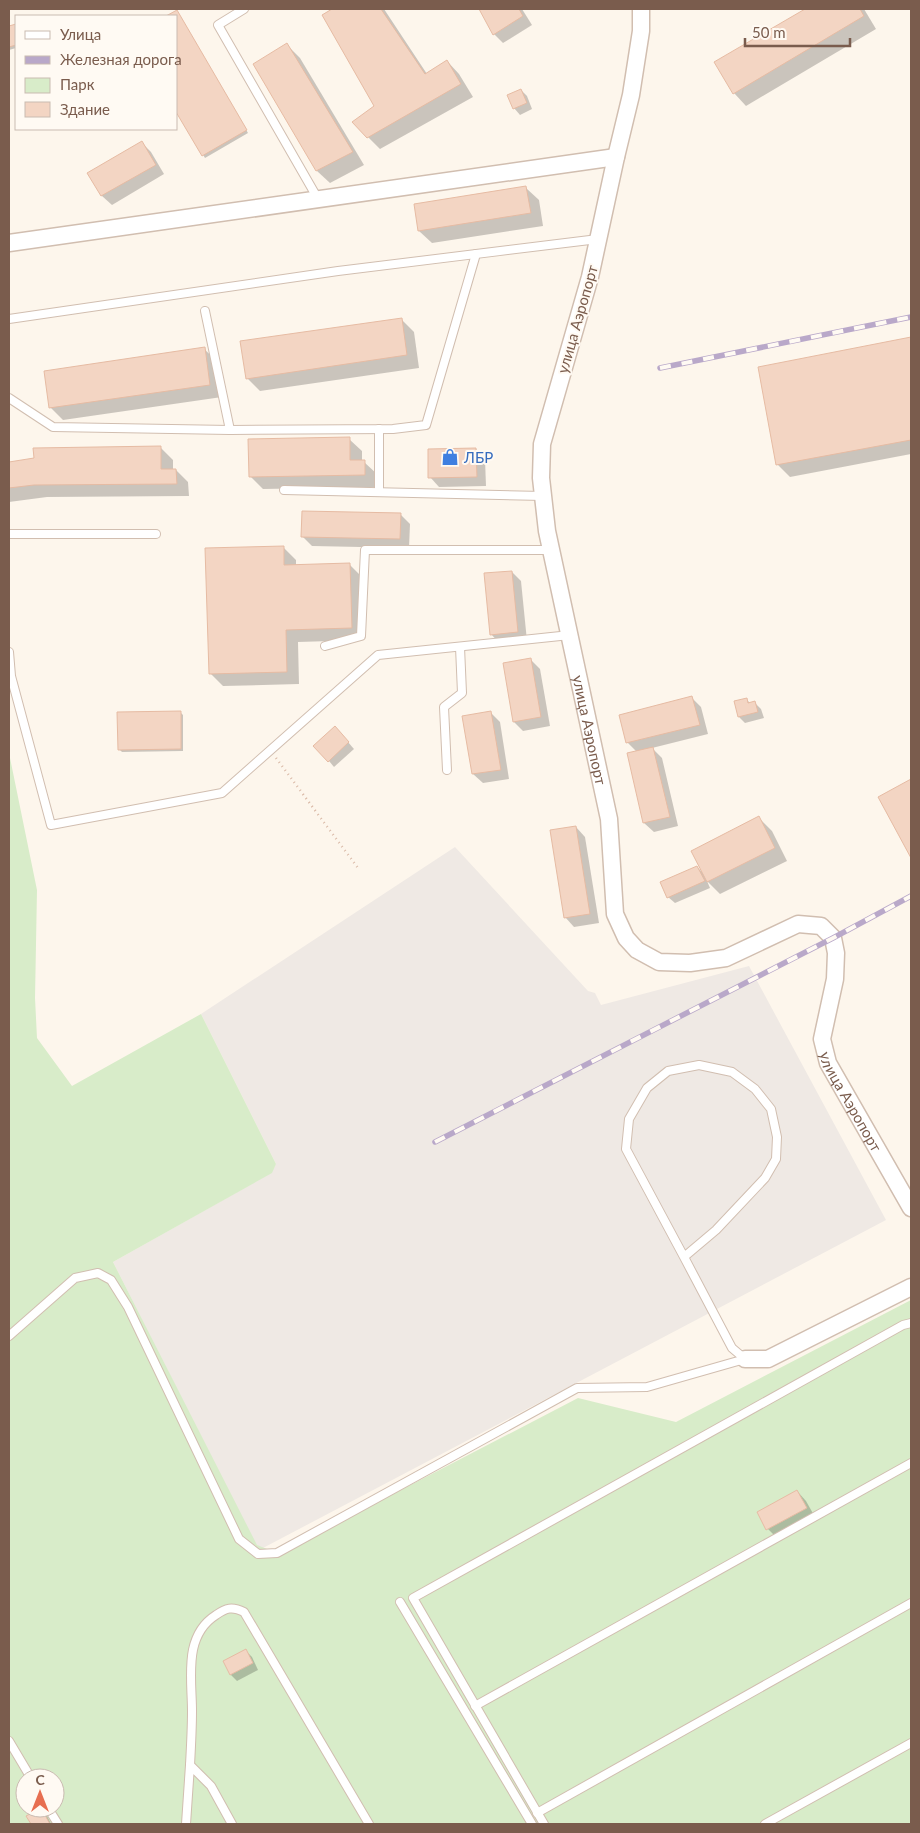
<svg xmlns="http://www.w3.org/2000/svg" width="920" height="1833" font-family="Lato,sans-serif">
  <rect width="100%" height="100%" fill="#fdf6ec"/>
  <polygon fill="#efe9e4" points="455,847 588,991 595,993 601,1005 749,966 886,1220 263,1548 256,1545 113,1262 271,1173 276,1164 201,1014"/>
  <path fill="#d8ecc9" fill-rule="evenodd" d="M 9,753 L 37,890 L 35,998 L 37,1038 L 72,1086 L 201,1014 L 276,1164 L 272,1173 L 113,1262 L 257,1545 L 277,1553 L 276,1555 L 578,1398 L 676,1422 L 911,1300 L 911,1824 L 9,1824 ZM 25,1778 L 55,1778 L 55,1808 L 25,1808 Z"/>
  <g fill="#0003">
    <polygon points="334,9 384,9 427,74 447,61 459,74 473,97 380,149 368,137 376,106 324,15"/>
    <polygon points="481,9 522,9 532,25 503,43 494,34"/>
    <polygon points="807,9 864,9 876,29 746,106 734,93 716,63"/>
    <polygon points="176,11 248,133 205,158 176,110 176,16 168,16"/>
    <polygon points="16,25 16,48 9,50 9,27"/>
    <polygon points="287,45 300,58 364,165 330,183 317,171 254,64"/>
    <polygon points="521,90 527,96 532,109 520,115 514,108"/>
    <polygon points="142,143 151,152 164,174 112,205 102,196 89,174"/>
    <polygon points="526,188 539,200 543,226 432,243 419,231"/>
    <polygon points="401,319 414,332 419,368 260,391 247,378"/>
    <polygon points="911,339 911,454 790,477 778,465 759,368"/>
    <polygon points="204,349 217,361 222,397 63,420 50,407"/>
    <polygon points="349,439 362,451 362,462 364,462 377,474 377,487 263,489 250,476"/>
    <polygon points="160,447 173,460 173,470 176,470 188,482 189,496 47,497 9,502 9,463"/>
    <polygon points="476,449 485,459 486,486 439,487 430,477"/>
    <polygon points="400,514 410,524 409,548 312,546 302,536"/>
    <polygon points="283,547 296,560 296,566 349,564 362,577 364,640 298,642 299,684 223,686 210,673"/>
    <polygon points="512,572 521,581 527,641 500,644 491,634"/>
    <polygon points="531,660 540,669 550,726 523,731 514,722"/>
    <polygon points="692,698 701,707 708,734 652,748 662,758 678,826 654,832 644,823 637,752 627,742"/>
    <polygon points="746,699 751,704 755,703 761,709 764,718 745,723 739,717 735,702"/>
    <polygon points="180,712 183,715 183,751 122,752 119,749"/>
    <polygon points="490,712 500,722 509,779 483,783 473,774 464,717"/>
    <polygon points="341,734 354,749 334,767 329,761"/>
    <polygon points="911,780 911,855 879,798"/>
    <polygon points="759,818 772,831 787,861 720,894 707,881 710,888 675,903 668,897 697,867 703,873"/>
    <polygon points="576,827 585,837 599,923 574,927 565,917"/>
    <polygon points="797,1491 806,1501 815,1517 777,1538 768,1529"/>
    <polygon points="246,1651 252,1657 258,1670 237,1681 231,1675 225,1662"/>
    <polygon points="40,1810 47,1816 51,1824 32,1824 28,1817"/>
  </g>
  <g fill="#f3d5c3" stroke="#e6bba3">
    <polygon points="332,9 381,9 425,74 447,60 461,84 367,138 352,122 374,106 322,15"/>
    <polygon points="479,9 519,9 523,16 493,35"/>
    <polygon points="805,9 860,9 864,16 733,94 714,62"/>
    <polygon points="177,10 247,130 202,156 176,112 176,16 166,16"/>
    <polygon points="16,24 16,45 9,47 9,26"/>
    <polygon points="287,43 353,152 316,171 253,64"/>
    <polygon points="521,89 527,103 513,109 507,95"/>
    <polygon points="142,141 156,165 101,196 87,173"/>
    <polygon points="526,186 531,213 418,231 414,204"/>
    <polygon points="402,318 407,355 246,379 240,341"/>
    <polygon points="911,337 911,440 776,465 758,367"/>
    <polygon points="205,347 210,385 49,408 44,371"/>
    <polygon points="350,437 350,460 365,460 365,475 249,477 248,439"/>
    <polygon points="161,446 161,469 176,469 177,484 34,485 9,488 9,462 34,458 33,448"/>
    <polygon points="476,448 477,477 428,478 428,449"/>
    <polygon points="302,511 401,513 400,539 301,537"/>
    <polygon points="284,546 284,565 350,563 352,628 286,630 287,672 209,674 205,548"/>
    <polygon points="512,571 518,632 490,635 484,573"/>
    <polygon points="531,658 541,717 513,722 503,663"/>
    <polygon points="692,696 700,725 626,743 619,715"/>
    <polygon points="747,698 748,703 755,701 758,712 738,717 734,701"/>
    <polygon points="181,711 181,749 118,750 117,712"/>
    <polygon points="491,711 501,770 472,774 462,716"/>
    <polygon points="335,726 349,742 328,762 313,746"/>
    <polygon points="653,747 670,817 643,823 627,753"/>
    <polygon points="911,779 911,858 878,797"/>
    <polygon points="759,816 775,848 707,882 691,851"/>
    <polygon points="576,826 590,914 564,918 550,830"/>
    <polygon points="697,866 705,881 667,898 660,882"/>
    <polygon points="797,1490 807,1508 766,1530 757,1512"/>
    <polygon points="246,1649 253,1663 230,1675 223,1661"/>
    <polygon points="41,1808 50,1824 31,1824 26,1816"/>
  </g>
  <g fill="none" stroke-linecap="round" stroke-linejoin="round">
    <g stroke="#d1beb0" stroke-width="10">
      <g id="service">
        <polyline points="244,9 218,25 318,199"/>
        <polyline points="205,311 230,430"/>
        <polyline points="9,319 338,271 598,239"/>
        <polyline points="9,398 53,427 230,430 393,429 426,425 476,254"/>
        <polyline points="379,429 379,492"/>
        <polyline points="284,490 543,496"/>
        <polyline points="9,534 156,534"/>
        <polyline points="325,646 361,636 365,550 551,550"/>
        <polyline points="9,652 11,676 51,825 222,793 378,655 570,635"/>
        <polyline points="447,770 444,707 462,693 460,647"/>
        <polyline points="684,1257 716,1230 765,1178 776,1159 777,1137 771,1109 755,1089 732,1072 699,1065 668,1071 647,1088 629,1119 626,1149 684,1257 732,1348 745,1359"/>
        <polyline points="9,1336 75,1278 98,1273 111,1280 128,1307 239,1539 258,1554 277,1553 577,1388 647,1387 745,1359"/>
        <polyline points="400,1602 532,1824"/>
        <polyline points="475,1706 911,1463"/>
        <polyline points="9,1741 31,1778"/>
        <path d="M 190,1765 C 191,1747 192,1729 192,1711 C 192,1678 183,1636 216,1615 C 226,1608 232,1606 244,1612 L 369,1824"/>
        <polyline points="48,1808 58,1824"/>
        <polyline points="537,1813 911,1603"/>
        <polyline points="186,1824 190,1765 211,1786 232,1824"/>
        <polyline points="544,1824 413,1598 903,1325 911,1323"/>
        <polyline points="765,1824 911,1743"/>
      </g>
    </g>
    <g stroke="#d1beb0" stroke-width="19">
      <g id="minor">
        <path id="s1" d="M 641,9 L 641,31 L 631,95 L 616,157 L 590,277 L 542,444 L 541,478 L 547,531 L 609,819 L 615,914 L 626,938 L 637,950 L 659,962 L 690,963 L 726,958 L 798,924 L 821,926 L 833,938 L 836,953 L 835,979 L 822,1039 L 828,1063 L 911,1208"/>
        <polyline points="9,243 616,157"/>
        <polyline points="745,1359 768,1359 911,1287"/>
      </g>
    </g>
    <polyline stroke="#d9b8a5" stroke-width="2.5" stroke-dasharray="1 4" stroke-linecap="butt" points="276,758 358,868"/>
    <use href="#service" stroke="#fff" stroke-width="8"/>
    <use href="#minor" stroke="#fff" stroke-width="16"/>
    <g stroke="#b9a8c9" stroke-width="5.5">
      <g id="rail">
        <polyline points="660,368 911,317"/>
        <polyline points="435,1142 833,938 911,896"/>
      </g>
    </g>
    <use href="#rail" stroke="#fffaf3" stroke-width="4" stroke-dasharray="11" stroke-linecap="butt"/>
  </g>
  <defs>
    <g id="shop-bare" transform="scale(1.35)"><path d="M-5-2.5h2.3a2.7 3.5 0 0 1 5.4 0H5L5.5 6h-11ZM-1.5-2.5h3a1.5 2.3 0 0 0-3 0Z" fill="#3f7fe0" stroke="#fffaf3" stroke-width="2.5" paint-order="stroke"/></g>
  </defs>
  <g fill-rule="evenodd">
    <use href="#shop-bare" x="450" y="457"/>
  </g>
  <g text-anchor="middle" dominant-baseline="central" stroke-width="4" stroke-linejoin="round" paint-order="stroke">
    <g font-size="15" fill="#7a5c4d" stroke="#fffaf3">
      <text transform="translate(577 319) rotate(-74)">улица Аэропорт</text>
      <text stroke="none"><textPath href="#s1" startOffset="738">улица Аэропорт</textPath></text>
      <text stroke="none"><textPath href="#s1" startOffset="1351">улица Аэропорт</textPath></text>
    </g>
    <g font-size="15" fill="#366cbe" stroke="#fffaf3" text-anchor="start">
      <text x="464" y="457">ЛБР</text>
    </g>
  </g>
  <rect width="920" height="1833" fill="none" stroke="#7a5c4d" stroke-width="20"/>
  <rect x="15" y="15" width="162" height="115" fill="#fffaf3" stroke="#cabbb1"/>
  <rect x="25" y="31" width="25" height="8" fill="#ffffff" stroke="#cabbb1"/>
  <text x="60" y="40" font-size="15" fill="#7a5c4d">Улица</text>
  <rect x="25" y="56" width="25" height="8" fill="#b9a8c9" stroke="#cabbb1"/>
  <text x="60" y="65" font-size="15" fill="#7a5c4d">Железная дорога</text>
  <rect x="25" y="78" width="25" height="15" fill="#d8ecc9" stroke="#cabbb1"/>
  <text x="60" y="90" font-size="15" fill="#7a5c4d">Парк</text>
  <rect x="25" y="102" width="25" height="15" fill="#f3d5c3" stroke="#cabbb1"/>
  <text x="60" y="115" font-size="15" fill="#7a5c4d">Здание</text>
  <g transform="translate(40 1793)"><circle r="24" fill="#fffaf3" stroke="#cabbb1"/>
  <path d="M0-4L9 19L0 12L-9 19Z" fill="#e76f51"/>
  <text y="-8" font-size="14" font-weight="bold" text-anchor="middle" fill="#7a5c4d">С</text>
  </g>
  <path d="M745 38v8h105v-8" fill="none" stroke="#7a5c4d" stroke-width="2.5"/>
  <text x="752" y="38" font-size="15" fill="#7a5c4d" stroke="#fffaf3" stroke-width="4" paint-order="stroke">50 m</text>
</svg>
